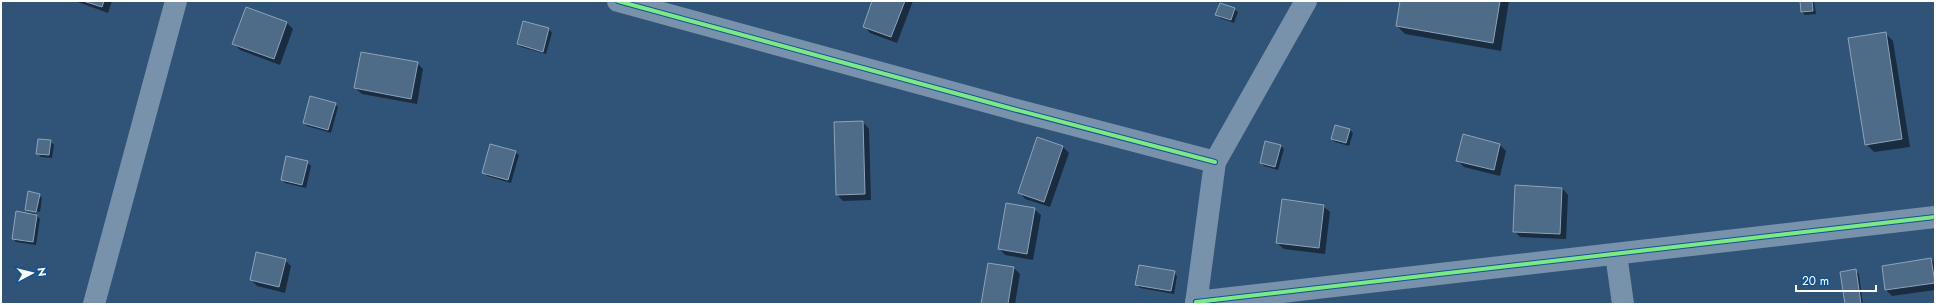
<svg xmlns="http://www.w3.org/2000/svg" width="1936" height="305" font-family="Jost,sans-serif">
  <rect width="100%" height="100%" fill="#305478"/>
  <g fill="#0007">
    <polygon points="75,1 112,1 108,13"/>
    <polygon points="873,1 913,1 897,43 870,33 864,26"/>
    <polygon points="1401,1 1509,1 1501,51 1405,34 1397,26"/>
    <polygon points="1801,1 1814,1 1816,14 1805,15 1802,12"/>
    <polygon points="246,8 287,23 293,29 280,65 240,50 234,44"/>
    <polygon points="1234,9 1238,12 1234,23 1220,18 1216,15"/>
    <polygon points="524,22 549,29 552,33 546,54 521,47 518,44"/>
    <polygon points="1885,33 1893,41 1910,147 1874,152 1866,144"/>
    <polygon points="417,63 423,69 417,104 362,94 355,88"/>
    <polygon points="335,104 338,107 331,133 307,126 304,123"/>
    <polygon points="863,122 869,129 871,200 843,201 837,195"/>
    <polygon points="1350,130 1353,133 1349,146 1335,142 1332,139"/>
    <polygon points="1463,136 1500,145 1506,151 1500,176 1464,167 1457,160"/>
    <polygon points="1038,138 1063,147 1069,153 1050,207 1025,199 1019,192"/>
    <polygon points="50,141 54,145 52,158 41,157 37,153"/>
    <polygon points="1281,146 1284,149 1278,170 1264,166 1261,163"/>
    <polygon points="515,152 519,155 511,183 487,176 484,172"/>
    <polygon points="307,162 311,166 306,188 285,183 282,179"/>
    <polygon points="1562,188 1568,195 1566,239 1520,237 1514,231"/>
    <polygon points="39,195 42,198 40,212 28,210 28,212 39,214 35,214 40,219 36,245 16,242 13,238 31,215 26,210"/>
    <polygon points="1323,206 1330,212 1325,254 1284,249 1277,243"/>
    <polygon points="1034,209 1041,215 1033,260 1005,255 999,248"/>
    <polygon points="1931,259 1935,264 1935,290 1892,296 1886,290 1883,267"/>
    <polygon points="285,260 291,266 285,293 257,286 251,280"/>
    <polygon points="1014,268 1020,274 1015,304 982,304"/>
    <polygon points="1855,270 1859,274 1863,304 1846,304"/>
    <polygon points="1174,272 1177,276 1174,294 1140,288 1136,285"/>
  </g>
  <g fill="#4e6b87" stroke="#8ea3b8">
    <polygon points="83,1 104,1 102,7"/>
    <polygon points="872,1 905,1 891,37 863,27"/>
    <polygon points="1400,1 1500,1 1493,43 1396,26"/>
    <polygon points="1800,1 1812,1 1813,11 1801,12"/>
    <polygon points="1220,3 1235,8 1231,20 1215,15"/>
    <polygon points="246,7 287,22 274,59 232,44"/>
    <polygon points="523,21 549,28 543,52 517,44"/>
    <polygon points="1886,32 1902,139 1865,145 1848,38"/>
    <polygon points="361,52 418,62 411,99 354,88"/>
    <polygon points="310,96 336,103 328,130 303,123"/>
    <polygon points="863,121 865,194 836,195 834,122"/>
    <polygon points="1335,125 1350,129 1346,143 1331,139"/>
    <polygon points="1463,134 1500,144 1494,170 1456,161"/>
    <polygon points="1037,137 1063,146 1044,202 1018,193"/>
    <polygon points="38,139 51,140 49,155 36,154"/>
    <polygon points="1265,141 1281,145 1275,167 1260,163"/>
    <polygon points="490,144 516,151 508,180 482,173"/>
    <polygon points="286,156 308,161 302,185 281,180"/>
    <polygon points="1515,185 1562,188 1560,234 1513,232"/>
    <polygon points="28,191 40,194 36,212 25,210"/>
    <polygon points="1282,199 1324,205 1319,248 1276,243"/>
    <polygon points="1006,203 1035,208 1027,254 998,249"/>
    <polygon points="16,211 37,215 33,242 12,239"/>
    <polygon points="256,252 286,259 279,287 250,280"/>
    <polygon points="1931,258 1935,283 1885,290 1882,266"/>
    <polygon points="988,263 1014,267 1008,304 981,304"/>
    <polygon points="1139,265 1175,271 1171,291 1135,285"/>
    <polygon points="1856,269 1861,304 1845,304 1840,272"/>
  </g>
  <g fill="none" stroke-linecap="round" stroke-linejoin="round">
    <g stroke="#7992ab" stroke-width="22">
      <polyline points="618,1 1013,109 1215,162"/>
      <polyline points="1616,254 1623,304"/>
      <polyline points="1196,302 1935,217"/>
      <polyline points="94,304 176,1"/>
      <polyline points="1196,304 1215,162 1306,1"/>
    </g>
    <g stroke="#125396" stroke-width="6">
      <g id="cycleway">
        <polyline points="618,1 1013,109 1215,162"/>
        <polyline points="1196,302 1935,217"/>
      </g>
    </g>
    <use href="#cycleway" stroke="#7ce984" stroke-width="4"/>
  </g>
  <rect width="1936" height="305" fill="none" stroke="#ffffff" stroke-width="4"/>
  <g transform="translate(32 273) rotate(83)" stroke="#125396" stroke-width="3" paint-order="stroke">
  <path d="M0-3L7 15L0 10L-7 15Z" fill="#ffffff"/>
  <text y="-6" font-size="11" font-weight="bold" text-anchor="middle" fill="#ffffff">N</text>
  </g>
  <path d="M1796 285v6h80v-6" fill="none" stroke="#ffffff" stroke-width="2"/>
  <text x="1802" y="285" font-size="12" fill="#ffffff" stroke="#125396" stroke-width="3" paint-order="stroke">20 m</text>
</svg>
